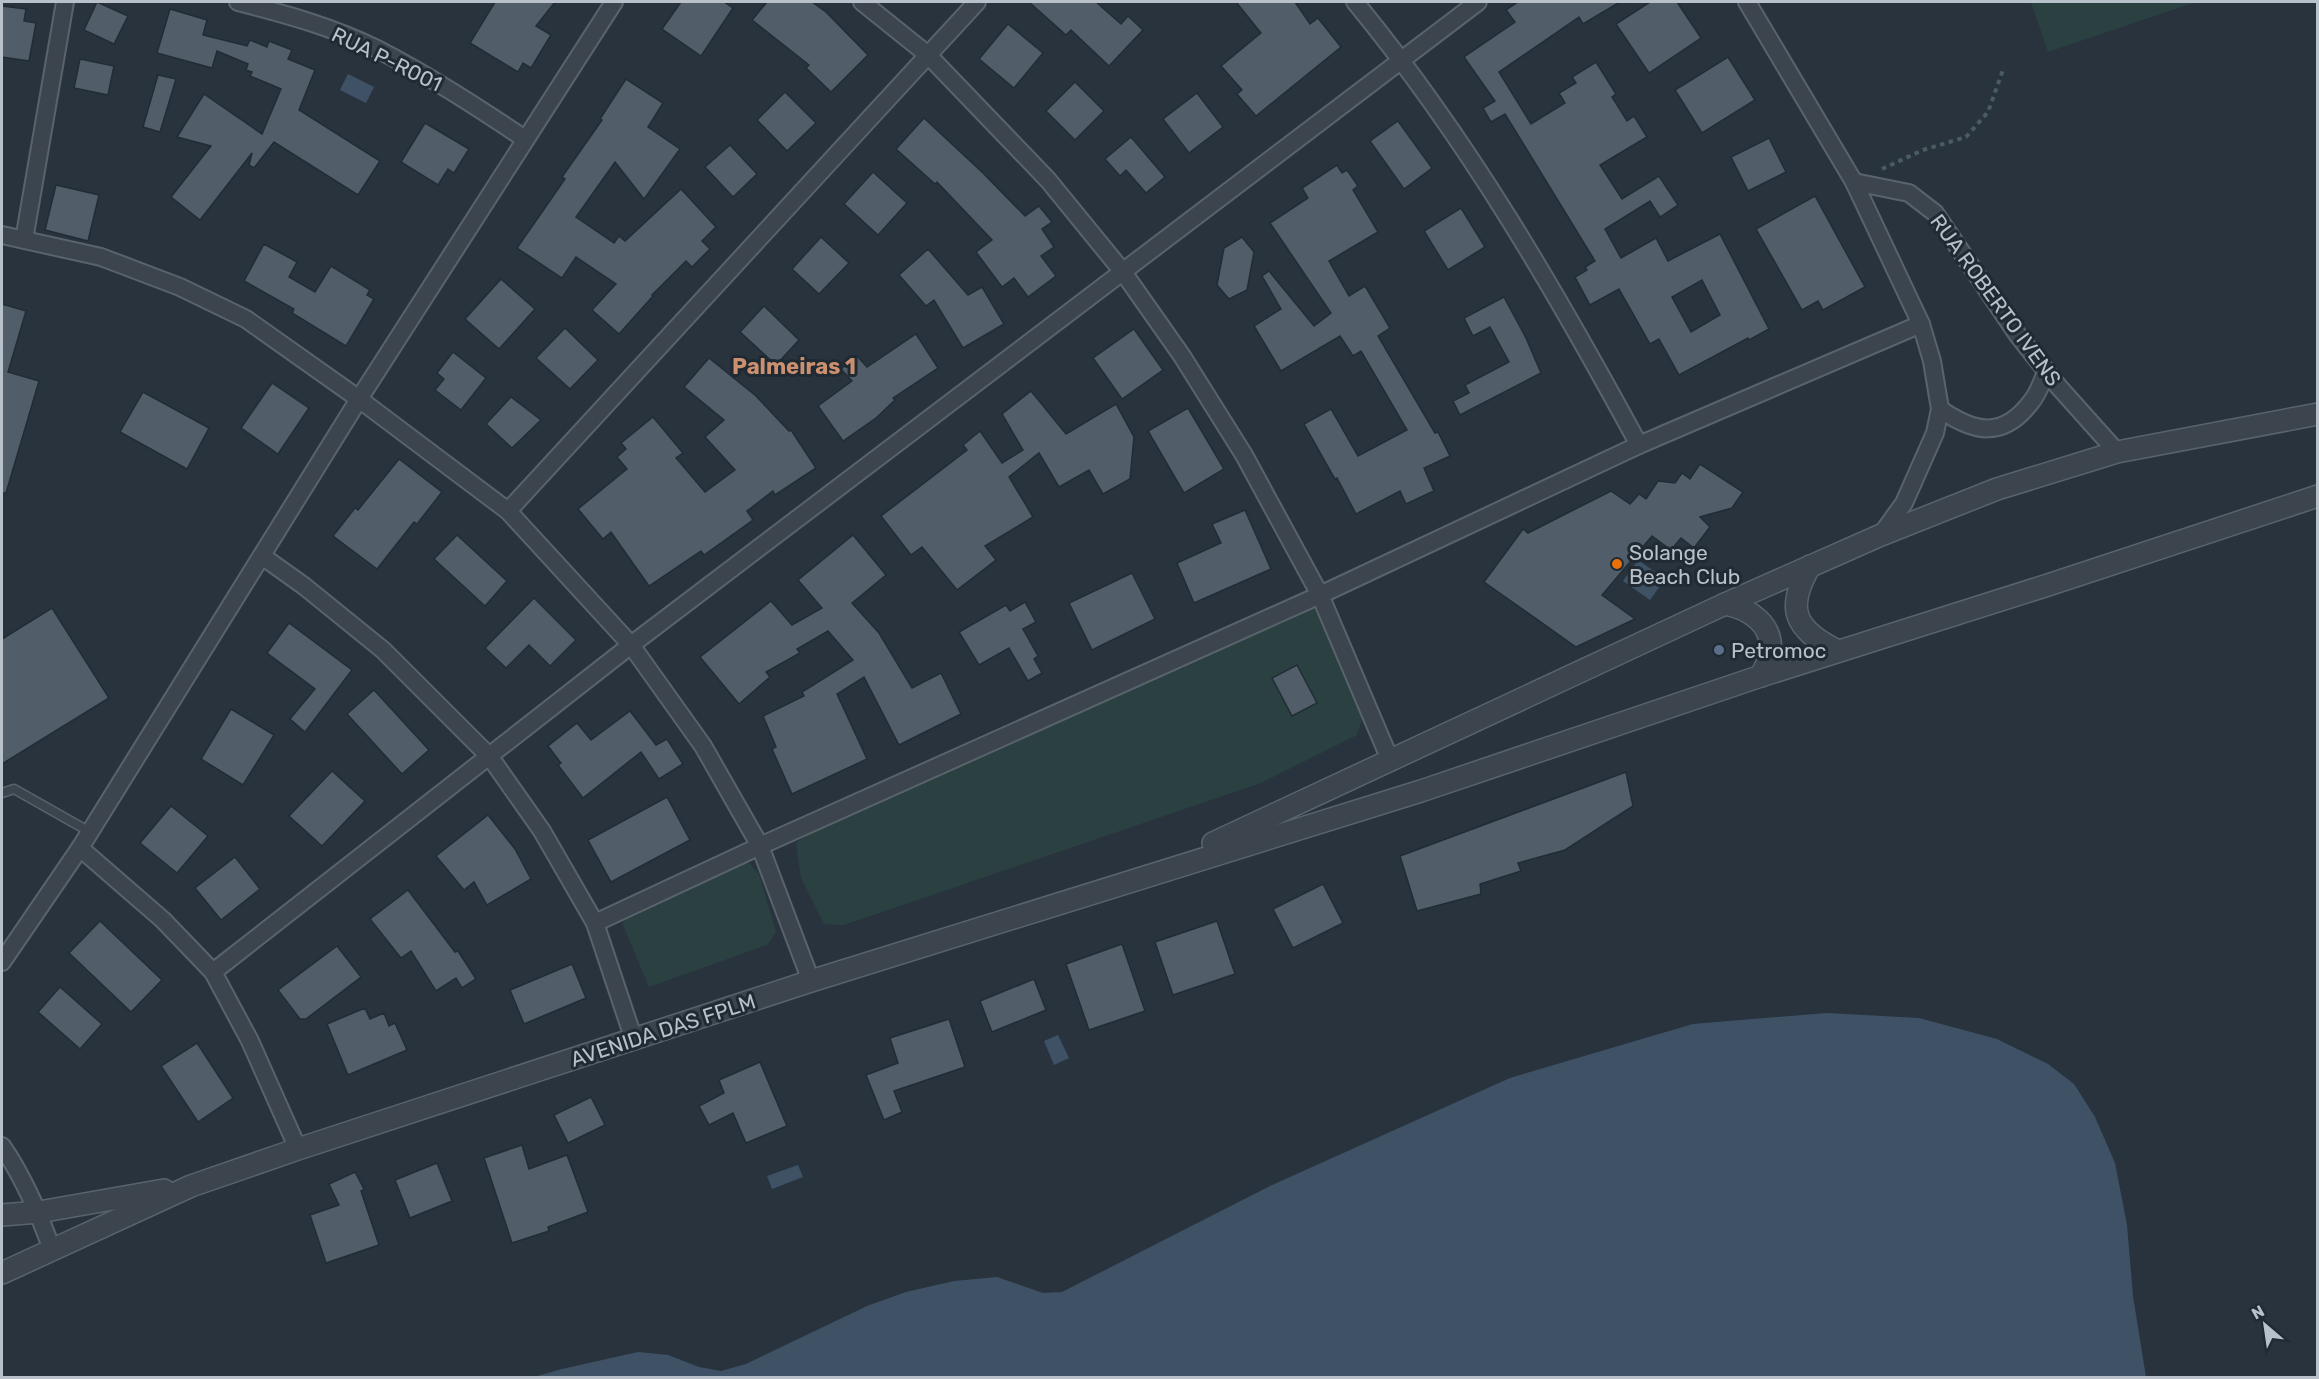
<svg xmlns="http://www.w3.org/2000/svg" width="2319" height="1379" font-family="Rubik,sans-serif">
  <rect width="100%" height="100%" fill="#28333e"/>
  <g fill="#2b4040">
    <polygon points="2031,2 2196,2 2048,52"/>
    <polygon points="1309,606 1327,617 1365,710 1357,735 1261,783 844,925 824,924 801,878 796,843 817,828"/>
    <polygon points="747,861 759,874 776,932 767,945 649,987 622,923 638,909"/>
  </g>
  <g fill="#3f5265">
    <polygon points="348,74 374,87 366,103 340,90"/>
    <polygon points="1638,560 1665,579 1650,600 1623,581"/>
    <polygon points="1827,1013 1919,1018 1997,1039 2048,1064 2074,1084 2095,1117 2115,1163 2127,1225 2133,1296 2146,1377 534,1377 562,1369 638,1352 668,1355 699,1367 721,1371 746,1364 867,1306 906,1292 954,1281 997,1277 1043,1293 1062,1292 1270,1186 1510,1078 1693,1024"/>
    <polygon points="1058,1035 1069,1058 1054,1065 1044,1041"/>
    <polygon points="798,1165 803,1177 772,1189 767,1176"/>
  </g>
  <g fill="#515e69" stroke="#222c35" stroke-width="1.5" fill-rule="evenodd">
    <polygon points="97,2 128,16 114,44 84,30"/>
    <polygon points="495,2 555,2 536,26 551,35 531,68 523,63 518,72 470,43"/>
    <polygon points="681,2 724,2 733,8 701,56 662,29"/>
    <polygon points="767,2 812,2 826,12 868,55 831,92 806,68 809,65 752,20"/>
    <polygon points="1029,2 1096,2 1121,24 1128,16 1143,30 1109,66 1071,30 1066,35"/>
    <polygon points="1236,2 1295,2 1310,24 1318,18 1341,47 1256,116 1237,94 1242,90 1221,66 1261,33"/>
    <path d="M 1518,2 L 1620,2 L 1583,24 L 1579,17 L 1499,72 L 1531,124 L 1565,103 L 1559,93 L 1576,83 L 1572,77 L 1596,62 L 1616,94 L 1612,97 L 1627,121 L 1634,116 L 1647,137 L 1600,165 L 1622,199 L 1659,176 L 1678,205 L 1660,217 L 1650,201 L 1605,229 L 1621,258 L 1656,238 L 1668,261 L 1720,234 L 1769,329 L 1749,340 L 1748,338 L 1679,375 L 1659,339 L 1650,344 L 1619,289 L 1590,305 L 1575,277 L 1587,270 L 1585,267 L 1595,261 L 1505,114 L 1491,122 L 1483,108 L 1495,101 L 1464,57 L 1515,22 L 1506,10 ZM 1702,280 L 1720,315 L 1691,332 L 1672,297 Z"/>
    <polygon points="1650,2 1677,2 1701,38 1649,73 1616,24"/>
    <polygon points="2,6 26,9 24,21 36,23 29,61 2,57"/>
    <polygon points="170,9 207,20 203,35 247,46 250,40 267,47 269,41 292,50 288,59 315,70 299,110 380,161 358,195 274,142 254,168 249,165 252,153 200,220 171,197 211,146 177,137 204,94 262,134 281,89 250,76 252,72 246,70 248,64 217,51 212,68 157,53"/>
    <polygon points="1008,24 1043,53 1014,88 979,59"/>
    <polygon points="1728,57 1755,100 1702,133 1675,90"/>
    <polygon points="80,59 114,66 108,95 74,88"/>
    <polygon points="158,75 176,79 160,132 143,127"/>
    <polygon points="626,79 663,103 648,127 680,149 644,199 615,162 576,217 614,243 619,236 625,241 681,189 716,227 702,241 710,249 692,267 686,261 652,295 653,296 619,334 592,310 616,284 576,257 562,278 517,248 565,179 562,177 602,120 600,119"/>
    <polygon points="1075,82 1104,111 1075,140 1046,111"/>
    <polygon points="785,92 816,123 787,151 757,120"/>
    <polygon points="1197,93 1223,127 1189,153 1163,119"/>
    <polygon points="924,118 983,173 1025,216 1039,206 1052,222 1042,229 1054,247 1041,256 1056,276 1028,297 1014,278 1002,287 976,252 992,240 937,182 935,184 896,149"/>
    <polygon points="1398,121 1432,168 1404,189 1370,141"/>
    <polygon points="425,123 469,149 454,173 448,169 438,185 401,162"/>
    <polygon points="1131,137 1165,177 1146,193 1126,170 1120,176 1105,159"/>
    <polygon points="1769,138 1786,172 1748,191 1731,157"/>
    <polygon points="730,145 757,174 733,197 705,167"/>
    <polygon points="1337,165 1342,173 1347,170 1358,186 1353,190 1378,232 1329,261 1349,296 1365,286 1390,328 1378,336 1435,433 1438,432 1450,456 1424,468 1434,491 1406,504 1400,491 1356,514 1337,478 1335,479 1304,424 1331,409 1358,456 1407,430 1361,351 1353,356 1340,336 1281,371 1254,326 1281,309 1262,276 1269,271 1314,326 1331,313 1270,223 1308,198 1302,188"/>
    <polygon points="873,172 907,203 878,235 844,204"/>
    <polygon points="56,185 99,195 88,241 45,230"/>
    <polygon points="1815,196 1865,287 1823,310 1818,301 1802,310 1756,229"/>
    <polygon points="1461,208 1485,247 1448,270 1424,231"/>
    <polygon points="821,237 849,263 819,294 792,269"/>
    <polygon points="1242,237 1254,252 1247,290 1229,299 1217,285 1224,248"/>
    <polygon points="264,244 297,262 289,277 315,292 331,266 370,290 367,295 374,299 346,346 292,313 294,309 244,281"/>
    <polygon points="928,249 968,295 982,287 1004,324 963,348 934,300 926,306 899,275"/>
    <polygon points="501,279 535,309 499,349 465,319"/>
    <polygon points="1504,297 1526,338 1541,373 1460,415 1453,401 1469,393 1465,385 1509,362 1490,327 1473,336 1464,318"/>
    <polygon points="2,304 26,311 8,372 39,381 6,493 2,493"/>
    <polygon points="764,306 799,340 776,365 740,332"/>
    <polygon points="565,328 598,360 570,389 536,358"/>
    <polygon points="1134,329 1163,370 1122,399 1093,358"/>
    <polygon points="916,334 938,368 893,398 895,400 876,418 843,441 818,406 852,381 841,369 857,356 867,367"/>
    <polygon points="453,352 486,378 461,410 435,390 444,379 437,373"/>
    <polygon points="709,358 756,396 789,431 791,430 816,468 775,495 773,491 747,511 753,520 704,555 701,551 649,586 611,532 603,539 578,509 627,469 617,457 626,449 621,443 653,417 683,453 676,458 705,492 735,470 705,437 724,420 684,387"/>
    <polygon points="272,383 309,408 278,454 241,428"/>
    <polygon points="1031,391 1066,434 1116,404 1134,437 1130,479 1103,494 1089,470 1059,487 1039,453 1009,477 1033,517 985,546 996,560 957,590 922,547 911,555 881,516 967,450 963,445 980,431 1002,463 1023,450 1002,414"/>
    <polygon points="143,392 209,428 187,469 120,432"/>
    <polygon points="511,397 541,420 512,448 486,424"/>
    <polygon points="1188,408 1224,469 1184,493 1148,431"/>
    <polygon points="399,459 442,492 417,524 414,522 377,569 333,536 355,508 358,510"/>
    <polygon points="1700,464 1743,492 1732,508 1700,517 1710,527 1694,548 1681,538 1671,550 1652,536 1602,595 1635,619 1576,647 1484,582 1523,529 1528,533 1611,491 1630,504 1639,494 1646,499 1658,481 1675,483 1682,473 1690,479"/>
    <polygon points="1245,510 1271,569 1194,603 1177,563 1221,543 1212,524"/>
    <polygon points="457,535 507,581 485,606 434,559"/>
    <polygon points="853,535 886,575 852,603 879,633 912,688 941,673 961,714 899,745 864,677 837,694 867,759 792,794 772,749 776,747 763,716 804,696 802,692 853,660 828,631 797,649 800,653 766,672 770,677 739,704 700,657 771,601 792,625 822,608 798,580"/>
    <polygon points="1132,573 1155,619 1092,650 1069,603"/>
    <polygon points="534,598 576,640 550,666 529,645 506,668 485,648"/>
    <polygon points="1025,602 1036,622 1023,629 1038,656 1034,659 1042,673 1028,681 1009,648 979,665 959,632 1006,605 1010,611"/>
    <polygon points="52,608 109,698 2,764 2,639"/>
    <polygon points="289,623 352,670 305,732 290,719 315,689 267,653"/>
    <polygon points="1297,665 1317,703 1292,716 1272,678"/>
    <polygon points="374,690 429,750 402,774 347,714"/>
    <polygon points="231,709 274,735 243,785 201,759"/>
    <polygon points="630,711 656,745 667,739 683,764 659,779 641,752 583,798 558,765 561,763 548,746 577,723 591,740"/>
    <polygon points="332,771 365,801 322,846 289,816"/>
    <polygon points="1626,772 1633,806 1565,850 1518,863 1521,871 1480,884 1481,894 1417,911 1400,856"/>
    <polygon points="667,797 690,840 611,882 588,840"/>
    <polygon points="171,806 208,836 177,873 140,843"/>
    <polygon points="488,815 515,849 531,879 487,905 474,882 464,890 436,856"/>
    <polygon points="235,857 260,889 221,920 195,888"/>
    <polygon points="1323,884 1343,923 1293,948 1273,909"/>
    <polygon points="408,890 455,952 458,951 476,979 462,988 456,978 436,991 411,951 401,958 370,919"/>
    <polygon points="100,921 162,980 131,1012 69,953"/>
    <polygon points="1217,921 1235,974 1173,995 1155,942"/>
    <polygon points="1122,944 1145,1011 1089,1030 1066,964"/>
    <polygon points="337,946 361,977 306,1019 300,1019 278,990"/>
    <polygon points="572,964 586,998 524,1024 510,990"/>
    <polygon points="1034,979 1046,1010 992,1032 980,1001"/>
    <polygon points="60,987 102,1024 80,1049 38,1012"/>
    <polygon points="365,1008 370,1019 384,1013 389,1026 395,1023 407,1050 348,1075 327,1024"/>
    <polygon points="949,1019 965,1067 894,1091 902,1112 884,1120 866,1075 898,1063 890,1038"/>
    <polygon points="197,1043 233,1098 198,1122 161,1066"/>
    <polygon points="760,1062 787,1126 746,1143 733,1113 709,1125 699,1106 724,1093 719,1080"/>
    <polygon points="591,1097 605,1125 568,1143 554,1115"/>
    <polygon points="522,1145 529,1169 567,1155 588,1212 548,1227 549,1231 512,1243 484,1158"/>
    <polygon points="437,1163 452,1201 410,1218 395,1180"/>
    <polygon points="355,1172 364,1189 361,1191 379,1245 326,1263 310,1215 339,1205 329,1184"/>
  </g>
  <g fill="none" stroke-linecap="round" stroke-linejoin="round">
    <g stroke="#59636c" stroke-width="11">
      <polyline id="service" points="2,793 14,789 90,832"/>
    </g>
    <g stroke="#59636c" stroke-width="20">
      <g id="minor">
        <path d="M 238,2 C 285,14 333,27 377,49 C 428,75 477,107 525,139"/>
        <polyline points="862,2 928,55 1048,180 1123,272 1182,356 1244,455 1320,595 1391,762"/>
        <path d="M 1355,2 C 1467,138 1555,290 1639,445"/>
        <polyline points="1747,2 1854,182 1921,324 1932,361 1940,409 1935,433 1904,503 1881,535"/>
        <polyline points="1854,182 1909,193 1935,213 2017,334 2058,386 2117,452"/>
        <polyline points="2,235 101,257 180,287 246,319 359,399 508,511 631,645 703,746 760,846 811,981"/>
        <polyline points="24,240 65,2"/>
        <path d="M 1940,409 C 1974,433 2003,439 2031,402 C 2038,394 2042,382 2046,372"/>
        <polyline points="508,511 977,2"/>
        <polyline points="262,556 304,586 383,650 490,757 542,831 595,923 634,1040"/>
        <polyline points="80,848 163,920 213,972 250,1041 298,1149"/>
        <polyline points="595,923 760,846 1320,595 1639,445 1921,324"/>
        <polyline points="2,962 80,848 359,399 614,2"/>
        <polyline points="213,972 631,645 1478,2"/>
        <path d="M 2,1146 C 24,1178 39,1213 52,1250"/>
      </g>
    </g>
    <g stroke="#59636c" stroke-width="24">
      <g id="tertiary">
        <path d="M 1810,566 C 1785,609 1794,629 1838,651"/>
        <path d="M 1725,604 C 1751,609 1774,625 1770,654 C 1769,661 1764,669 1761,676"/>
        <polyline points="1213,843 1725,604 1881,535 1997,489 2117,452 2318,414"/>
        <polyline points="2,1215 39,1212 164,1190"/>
        <polyline points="2,1273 191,1186 298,1149 811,981 1421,791 1761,676 2048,585 2318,496"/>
      </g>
    </g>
    <polyline stroke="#4a5d5e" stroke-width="4" stroke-dasharray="4.5 4.5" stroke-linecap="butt" points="1882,169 1923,150 1966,137 1988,112 2004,67"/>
    <use href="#service" stroke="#3c454e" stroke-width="8"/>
    <use href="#minor" stroke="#3c454e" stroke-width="16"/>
    <use href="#tertiary" stroke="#3c454e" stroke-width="21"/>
  </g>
  <circle fill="#e8710a" stroke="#202a33" stroke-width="2" cx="1617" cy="564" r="6"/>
  <circle fill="#5c6f8a" stroke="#202a33" stroke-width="2" cx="1719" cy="650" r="6"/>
  <g text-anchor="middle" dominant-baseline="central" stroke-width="6" stroke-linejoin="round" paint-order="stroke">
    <g font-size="21" fill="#b8c0c9" stroke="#202a33">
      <text transform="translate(387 59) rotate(26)">RUA P-R001</text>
      <text transform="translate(1996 300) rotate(54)">RUA ROBERTO IVENS</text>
      <text transform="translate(663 1030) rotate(-18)">AVENIDA DAS FPLM</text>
    </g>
    <g font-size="21" fill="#b8c0c9" stroke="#202a33" text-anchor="start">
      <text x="1629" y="552">Solange<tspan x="1629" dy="24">Beach Club</tspan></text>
      <text x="1731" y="650">Petromoc</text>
    </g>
    <g font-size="22" font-weight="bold" fill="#cc9070" stroke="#202a33">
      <text x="794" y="366">Palmeiras 1</text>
    </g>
  </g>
  <rect width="2319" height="1379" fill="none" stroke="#b8c0c9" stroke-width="6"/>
  <g transform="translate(2265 1325) rotate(331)" stroke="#202a33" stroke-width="4.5" paint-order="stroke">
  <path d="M0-4.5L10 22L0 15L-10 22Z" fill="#b8c0c9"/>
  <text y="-9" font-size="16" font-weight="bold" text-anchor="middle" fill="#b8c0c9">N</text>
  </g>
</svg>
